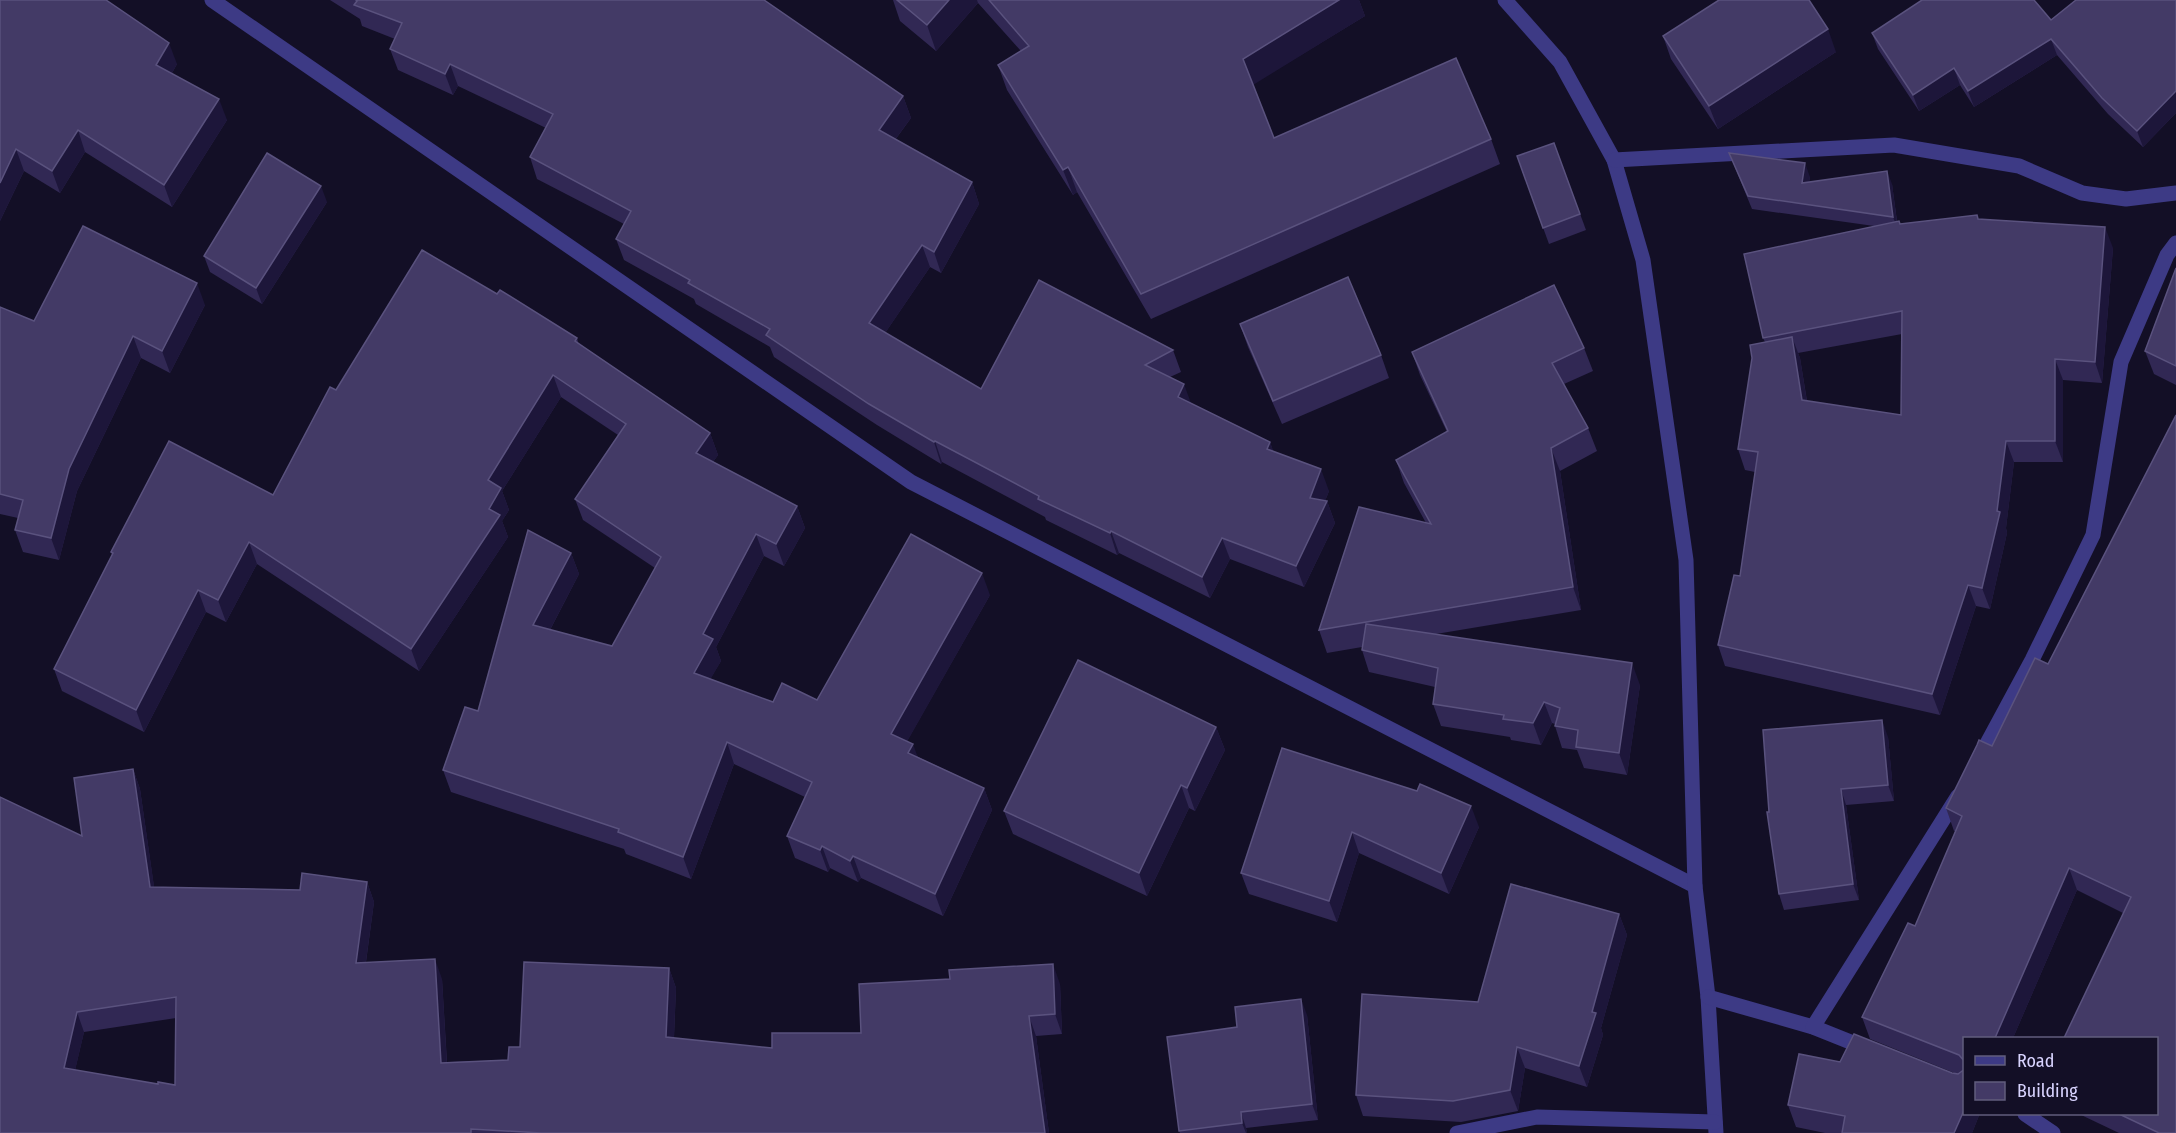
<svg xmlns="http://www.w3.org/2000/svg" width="2176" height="1133" font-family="'Fira Sans Condensed',sans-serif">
  <rect width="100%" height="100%" fill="#130f26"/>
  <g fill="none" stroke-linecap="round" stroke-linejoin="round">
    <g stroke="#3d3a85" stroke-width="15">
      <polyline points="212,0 911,482 1695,886"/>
      <polyline points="1505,0 1560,62 1614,160 1643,260 1686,560 1695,886 1708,997 1716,1133"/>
      <polyline points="1614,160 1894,145 2019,166 2082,193 2126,199 2176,193"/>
      <polyline points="1977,762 2032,660 2093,535 2121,362 2167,255 2176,243"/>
      <polyline points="1708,997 1813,1027 1868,1049"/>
      <polyline points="1813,1027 1958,796"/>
      <polyline points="2025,1114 2053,1133"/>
      <polyline points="1457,1133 1537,1117 1715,1122"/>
    </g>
  </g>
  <g fill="#312854" fill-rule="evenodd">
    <polygon points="0,0 177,64 172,73 227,120 172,207 85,152 60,193 24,171 0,221"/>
    <polygon points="330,0 764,0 903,96 911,118 895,140 972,182 979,204 941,273 930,267 885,333 981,389 1173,350 1181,372 1170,377 1191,403 1270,442 1273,451 1329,491 1325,501 1327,501 1335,523 1304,587 1230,559 1210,598 1119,553 1117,555 1046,520 1045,517 942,462 941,464 877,425 774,357 770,347 696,304 694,299 624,260 616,239 624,224 537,179 530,157 546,128 458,86 453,95 398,70 390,49 395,39 362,26 360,19"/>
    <polygon points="893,0 1359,0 1365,16 1253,84 1274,138 1491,139 1500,164 1151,319 1077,192 1073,195 1007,90 998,65 1021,51 978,3 936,51 900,21"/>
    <polygon points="2176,0 2176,113 2143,147 2108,114 2057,55 1974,107 1960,85 1919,111 1878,49 1872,33 2051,20"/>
    <polygon points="1663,36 1836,52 1718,129 1671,59"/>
    <polygon points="1554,143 1586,230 1549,244 1517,156"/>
    <path d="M 1729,153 L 1810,177 L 1809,182 L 1892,184 L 1897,221 L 1900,224 L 1979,219 L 2113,248 L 2102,383 L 2063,380 L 2063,462 L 2014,462 L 2006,528 L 2007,533 L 1990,609 L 1976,606 L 1940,715 L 1725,666 L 1718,645 L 1740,576 L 1755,472 L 1745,470 L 1738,449 L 1765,342 L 1763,338 L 1874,226 L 1752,209 ZM 1902,334 L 1901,415 L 1807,401 L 1800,358 L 1798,353 Z"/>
    <polygon points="327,202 262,304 210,272 204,256"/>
    <polygon points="2176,268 2176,385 2154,374 2145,351"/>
    <polygon points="497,294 577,338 579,345 710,433 718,455 713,462 797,506 805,528 784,566 764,556 716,647 721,661 710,679 773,702 817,700 990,595 907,741 918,757 984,788 992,810 943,916 861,878 858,882 830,868 828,872 795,858 787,836 805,797 734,764 691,879 626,854 624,849 451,792 443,770 571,553 579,574 550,630 612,646 655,568 583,520 575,499 618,435 561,397 502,491 509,510 502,521 508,537 419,671 257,564 226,622 206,612 144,732 62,691 54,669 112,555 111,552 273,495 336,390"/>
    <polygon points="205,305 170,373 141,358 77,491 59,560 23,552 15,530 18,518 0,514 0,307 34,321"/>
    <polygon points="1240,324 1381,355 1389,378 1282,424 1248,347"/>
    <polygon points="1584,348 1593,371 1564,384 1588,428 1597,451 1560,471 1581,610 1436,634 1640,685 1627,775 1584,768 1577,750 1562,748 1555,726 1555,724 1552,723 1541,745 1511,740 1510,737 1441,726 1433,704 1435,687 1369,672 1362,650 1362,647 1327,653 1319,630 1426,523 1404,483 1396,460 1447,432 1420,375 1412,352"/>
    <polygon points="2176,415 2176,1133 2119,1133 2077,1113 2157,1113 2123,913 2077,890 2013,1038 1965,1038 1965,1113 1980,1113 1972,1133 1825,1133 1796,1127 1788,1105 1840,1062 1957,1074 1870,1039 1862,1017 1915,926 1956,831 1954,831 1946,808 1992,746 2048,664"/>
    <polygon points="1216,727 1225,750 1195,811 1189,808 1147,896 1013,834 1004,811"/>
    <polygon points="1888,737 1894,801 1846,805 1859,900 1784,910 1779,894 1769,812"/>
    <polygon points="1282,748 1479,827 1449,894 1359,853 1337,922 1249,894 1241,873"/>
    <path d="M 133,769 L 140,789 L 154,887 L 300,890 L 367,882 L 374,902 L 366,962 L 442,979 L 447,1062 L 508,1060 L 520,1047 L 669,968 L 676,988 L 674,1038 L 772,1048 L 861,1033 L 1060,984 L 1062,1034 L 1036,1036 L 1049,1133 L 0,1133 L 82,836 ZM 176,1018 L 175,1085 L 158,1084 L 75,1070 L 84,1032 Z"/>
    <polygon points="1619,914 1627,935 1601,1028 1603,1035 1587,1087 1525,1068 1518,1111 1461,1122 1363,1116 1356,1095"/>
    <polygon points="1307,1015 1318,1120 1246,1128 1247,1133 1180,1133 1179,1131 1237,1027"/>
  </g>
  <g fill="#1d163a">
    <polygon points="949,0 977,0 978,3 936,51 927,25"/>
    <polygon points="1339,0 1359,0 1365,16 1253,85 1243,59"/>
    <polygon points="1828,29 1836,52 1718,129 1709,106"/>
    <polygon points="2051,39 2057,55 1974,107 1968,91"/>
    <polygon points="169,43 177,64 164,87 156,65"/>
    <polygon points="450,64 458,86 453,95 445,74"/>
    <polygon points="1954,68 1960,85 1919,111 1913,95"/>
    <polygon points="2176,91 2176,113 2143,147 2137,131"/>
    <polygon points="903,96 911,118 886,152 879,130"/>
    <polygon points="219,99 227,120 172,207 164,185"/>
    <polygon points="78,130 85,152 60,193 52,171"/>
    <polygon points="16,149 24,171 0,221 0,183"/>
    <polygon points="1805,163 1810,177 1807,196 1802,183"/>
    <polygon points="1068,167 1077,192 1073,195 1063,170"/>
    <polygon points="1887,171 1892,184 1898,230 1893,217"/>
    <polygon points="972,182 979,204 941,273 934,252"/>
    <polygon points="321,186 327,202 262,304 256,288"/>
    <polygon points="2105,227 2113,248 2102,383 2095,362"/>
    <polygon points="922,245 930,267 877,345 869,323"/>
    <polygon points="197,283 205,305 170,373 162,351"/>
    <polygon points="133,336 141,358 77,491 59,560 51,538 69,469"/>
    <polygon points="1792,337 1800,358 1810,421 1802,400"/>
    <polygon points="2055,359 2063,380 2063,462 2055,441"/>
    <polygon points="553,375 561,397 502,491 509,510 502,521 508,537 419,671 411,649 489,509 488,480"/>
    <polygon points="1184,384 1192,406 1178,397"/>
    <polygon points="710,433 718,455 704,475 696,453"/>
    <polygon points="935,441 942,462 941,464 934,442"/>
    <polygon points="2006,441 2014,462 2006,528 2007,533 1990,609 1982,588 1997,511"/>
    <polygon points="1270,442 1278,464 1267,449"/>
    <polygon points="1551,448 1560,471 1581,610 1573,587"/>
    <polygon points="1321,469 1329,491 1318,519 1310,498"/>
    <polygon points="1327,501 1335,523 1304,587 1296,566"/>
    <polygon points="797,506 805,528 784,566 776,544"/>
    <polygon points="1111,531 1119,553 1117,555 1110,533"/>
    <polygon points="756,534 764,556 716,647 721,661 702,694 694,673 703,634"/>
    <polygon points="1222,538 1230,559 1210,598 1202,577"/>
    <polygon points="249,542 257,564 226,622 218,600"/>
    <polygon points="571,553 579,574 541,647 533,625"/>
    <polygon points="982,573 990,595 899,756 891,734"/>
    <polygon points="1968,585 1976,606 1940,715 1932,694"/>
    <polygon points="198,590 206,612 144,732 136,710"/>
    <polygon points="1632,663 1640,685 1627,775 1619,753"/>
    <polygon points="1544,702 1552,723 1541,745 1533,723"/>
    <polygon points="1882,720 1888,737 1894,801 1888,785"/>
    <polygon points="1216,727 1225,750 1195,811 1187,788"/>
    <polygon points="727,742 734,764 691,879 683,857"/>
    <polygon points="913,744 921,766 908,753"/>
    <polygon points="133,769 140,789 157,907 150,887"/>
    <polygon points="1181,785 1189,808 1147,896 1139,873"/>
    <polygon points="984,788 992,810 943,916 935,894"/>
    <polygon points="1841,789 1846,805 1859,900 1853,884"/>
    <polygon points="1471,806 1479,827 1449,894 1441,873"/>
    <polygon points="1352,832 1359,853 1337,922 1329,901"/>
    <polygon points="822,846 830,868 828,872 820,850"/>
    <polygon points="853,856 861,878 858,882 850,861"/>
    <polygon points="2069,868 2077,890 2013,1038 1995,1038"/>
    <polygon points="367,882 374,902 363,983 356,963"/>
    <polygon points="1619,914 1627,935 1601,1028 1603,1035 1587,1087 1579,1066 1592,1012"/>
    <polygon points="435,959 442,979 448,1083 441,1063"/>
    <polygon points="1053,964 1060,984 1062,1034 1055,1014"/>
    <polygon points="669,968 676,988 673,1057 666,1037"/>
    <polygon points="1301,999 1307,1015 1318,1120 1312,1104"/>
    <polygon points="77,1012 84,1032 71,1088 64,1068"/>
    <polygon points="1029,1016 1036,1036 1049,1133 1045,1133"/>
    <polygon points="1517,1047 1525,1068 1518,1111 1510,1090"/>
    <polygon points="1965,1108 1965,1113 1980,1113 1972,1133 1954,1133"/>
    <polygon points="1241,1112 1246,1128 1247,1133 1246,1133 1242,1123"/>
  </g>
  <g fill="#433a66" stroke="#5a527e" stroke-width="1.5" fill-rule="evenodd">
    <polygon points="0,0 106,0 169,43 156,65 219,99 164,185 78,130 52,171 16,149 0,183"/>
    <polygon points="356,0 764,0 903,96 879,130 972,182 934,252 922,245 869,323 981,389 1039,280 1173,350 1145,365 1184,384 1178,397 1270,442 1267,449 1321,469 1310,498 1327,501 1296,566 1222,538 1202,577 1111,531 1110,533 1038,499 1039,496 935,441 934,442 869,404 766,335 770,329 688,283 690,280 616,239 631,211 530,157 553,114 450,64 445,74 390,49 402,23 354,5 357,1"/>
    <polygon points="897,0 949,0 927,25"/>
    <polygon points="989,0 1339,0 1243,59 1274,138 1456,58 1491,139 1141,294 1068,167 1063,170 998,65 1029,46"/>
    <polygon points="1719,0 1809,0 1828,29 1709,106 1663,36"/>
    <polygon points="1922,0 2034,0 2051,20 2076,0 2176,0 2176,91 2137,131 2102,98 2051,39 1968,91 1954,68 1913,95 1872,33"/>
    <polygon points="1554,143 1580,214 1543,228 1517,156"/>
    <polygon points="267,153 321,186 256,288 204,256"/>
    <polygon points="1729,153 1805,163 1802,183 1887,171 1893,217 1748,196"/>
    <polygon points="1977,215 1978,219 2105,227 2095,362 2055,359 2055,441 2006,441 1997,511 2000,512 1982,588 1968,585 1932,694 1718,645 1734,575 1740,576 1758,452 1738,449 1752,358 1750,345 1792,337 1802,400 1901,415 1902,311 1763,338 1744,254 1899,221 1900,224"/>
    <polygon points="83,226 197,283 162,351 133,336 69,469 51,538 15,530 23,500 0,494 0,307 34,321"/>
    <polygon points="422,250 497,294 500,290 577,338 575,341 710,433 696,453 797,506 776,544 756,534 703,634 713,639 694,673 773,702 782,683 817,700 911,534 982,573 891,734 913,744 908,753 984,788 935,894 853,856 850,861 822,846 820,850 787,836 812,782 727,742 683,857 618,832 619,829 443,770 465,707 478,711 528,530 571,553 533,625 612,646 661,557 575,499 626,424 553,375 488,480 501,488 489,509 500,515 411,649 249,542 218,600 198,590 136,710 54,669 113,553 111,552 169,441 273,495 330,387 336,390"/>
    <polygon points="2176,268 2176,366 2145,351"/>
    <polygon points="1348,277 1381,355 1273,401 1240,324"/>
    <polygon points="1554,285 1584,348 1552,363 1588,428 1551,448 1573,587 1319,630 1359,507 1431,524 1396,460 1448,431 1412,352"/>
    <polygon points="2176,415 2176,1133 2159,1133 2117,1113 2157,1113 2157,1038 2064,1038 2131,897 2069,868 1995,1038 1965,1038 1965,1062 1959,1055 1862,1017 1908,923 1915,926 1962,816 1946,808 1977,745 1979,740 1992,746 2035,658 2048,664"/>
    <polygon points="1366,624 1632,663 1619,753 1576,747 1578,730 1555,726 1560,708 1544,702 1533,723 1503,719 1504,715 1433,704 1438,668 1362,650"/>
    <polygon points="1078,660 1216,727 1187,788 1181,785 1139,873 1004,811"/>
    <polygon points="1882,720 1888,785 1841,789 1853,884 1779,894 1767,812 1769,812 1763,730"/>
    <polygon points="1282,748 1417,791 1420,784 1471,806 1441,873 1352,832 1329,901 1241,873"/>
    <path d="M 133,769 L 150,887 L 300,890 L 302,873 L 367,882 L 356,963 L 435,959 L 441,1063 L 508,1060 L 509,1047 L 520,1047 L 524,962 L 669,968 L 666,1037 L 772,1048 L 772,1033 L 861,1033 L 859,984 L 950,979 L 949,970 L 1053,964 L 1055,1014 L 1029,1016 L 1045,1133 L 541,1133 L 471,1129 L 471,1133 L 0,1133 L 0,797 L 82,836 L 74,778 ZM 176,997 L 175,1085 L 158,1082 L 158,1084 L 64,1068 L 77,1012 Z"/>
    <polygon points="1511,884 1619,914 1592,1012 1596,1013 1579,1066 1517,1047 1510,1090 1453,1101 1356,1095 1362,994 1478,1002"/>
    <polygon points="1301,999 1312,1104 1241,1112 1242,1123 1179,1131 1167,1037 1237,1027 1235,1007"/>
    <polygon points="1854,1034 1952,1073 1958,1074 1965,1069 1965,1108 1954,1133 1842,1133 1845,1116 1788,1105 1799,1054 1840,1062"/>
  </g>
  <rect x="1963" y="1037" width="195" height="78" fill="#130f26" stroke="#625e7d" stroke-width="1.5"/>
  <rect x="1975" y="1056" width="30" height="9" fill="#3d3a85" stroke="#625e7d" stroke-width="1.5"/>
  <text x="2017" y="1067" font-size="18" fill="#d9d4ff">Road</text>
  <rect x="1975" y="1082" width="30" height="18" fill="#433a66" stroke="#625e7d" stroke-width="1.5"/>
  <text x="2017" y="1097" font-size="18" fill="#d9d4ff">Building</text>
</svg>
